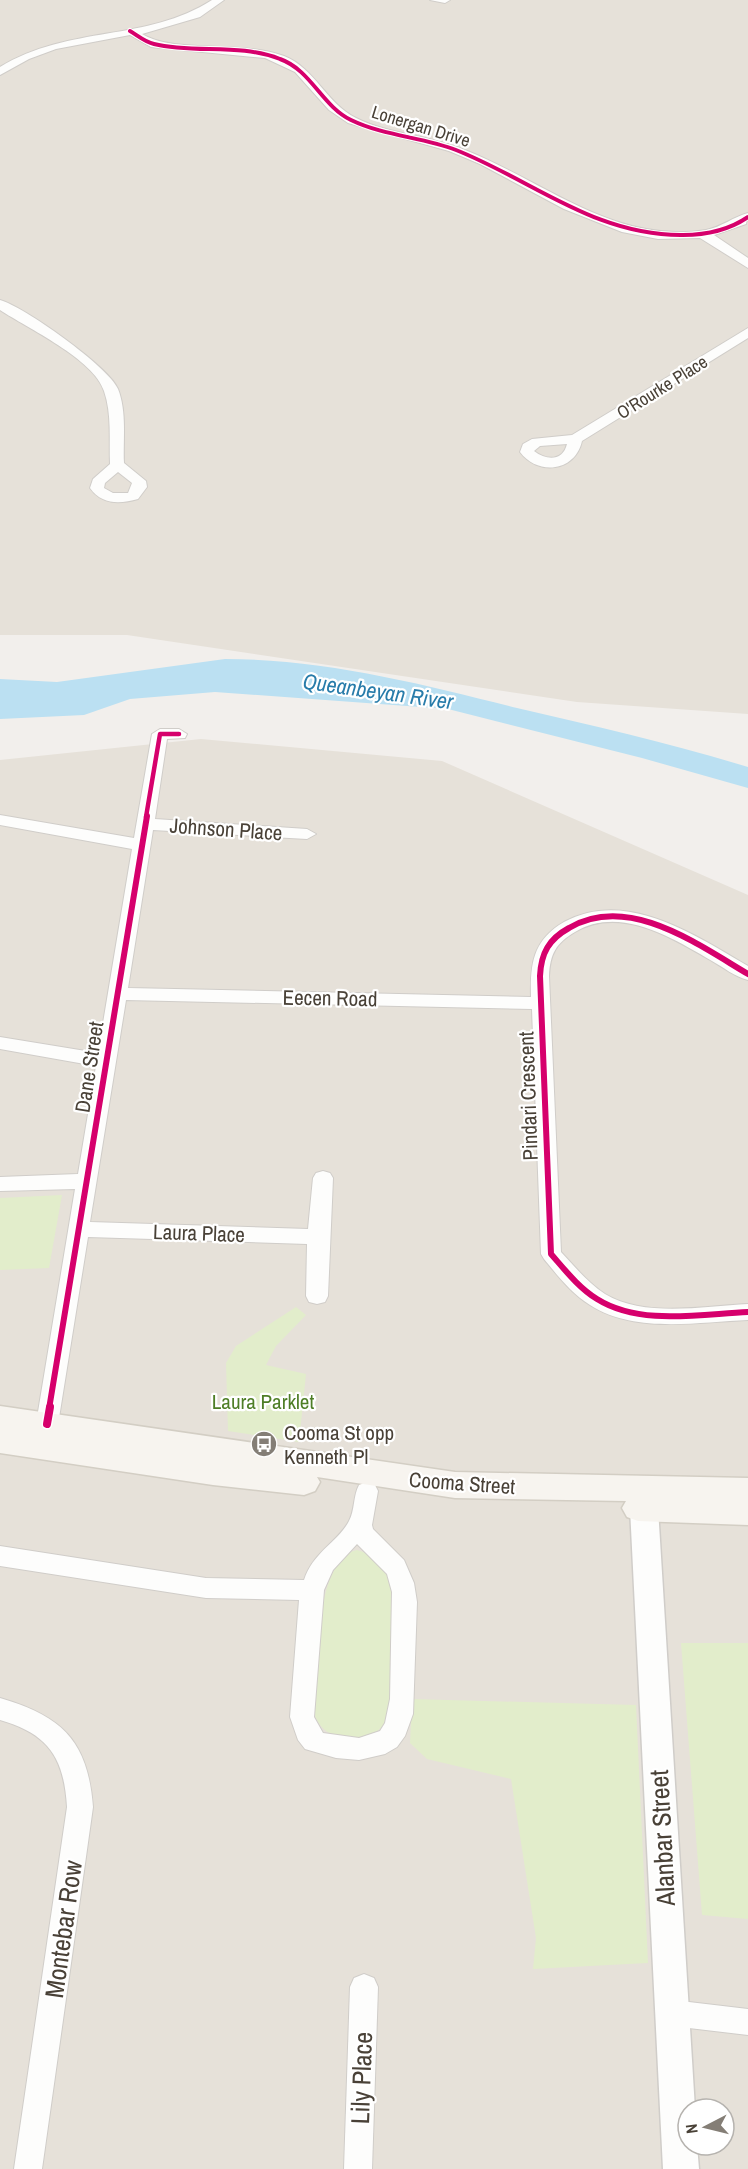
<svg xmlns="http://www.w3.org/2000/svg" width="748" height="2169" font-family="'Archivo Narrow',sans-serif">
  <rect width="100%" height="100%" fill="#f2efec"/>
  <g fill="#e6e1d9" fill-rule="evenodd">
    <polygon points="0,0 748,0 748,714 577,702 127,635 0,635"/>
    <path d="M 201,739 L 442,761 L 748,895 L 748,2169 L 0,2169 L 0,760 ZM 688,2109 L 724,2109 L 724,2145 L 688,2145 Z"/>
  </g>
  <g fill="#e2edcb">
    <polygon points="62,1195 49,1268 0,1270 0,1198"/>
    <polygon points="296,1307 306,1315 276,1346 266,1365 306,1374 299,1442 228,1431 226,1363 236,1346"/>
    <path d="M 357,1550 C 370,1553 383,1564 388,1576 C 396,1595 395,1712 383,1726 C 370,1740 356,1738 340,1736 C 327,1735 318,1726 314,1713 C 317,1678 313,1558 357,1550 Z"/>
    <polygon points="681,1643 748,1643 748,1919 702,1915"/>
    <polygon points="412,1699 636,1705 648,1963 533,1969 536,1938 511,1779 427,1759 410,1743"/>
  </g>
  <path fill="#bbe0f2" d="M 225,659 C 324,659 422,684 517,708 C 595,726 672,744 748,767 L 748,788 L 642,758 L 448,709 L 215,692 L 130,699 L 84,715 L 0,719 L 0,679 L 57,682 Z"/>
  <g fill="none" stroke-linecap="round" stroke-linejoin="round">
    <g stroke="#d0cdc9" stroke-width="2">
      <g id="minor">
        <path d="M 212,0 L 224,0 L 200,17 L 142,34 C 175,54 241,40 284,56 C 315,68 326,103 356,118 C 390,135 430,135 465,150 C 544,181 615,245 706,230 C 722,227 733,217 748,213 L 746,224 L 714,235 L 748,258 L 748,268 L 700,238 L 658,239 L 622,232 L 564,209 L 480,164 L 449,151 L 348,123 L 329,110 L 295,72 L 265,58 L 151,47 L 130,35 L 56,49 L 29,59 L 0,75 L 0,67 C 69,25 147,42 212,0 Z"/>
        <polygon points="430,0 450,0 445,3"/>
        <path d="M 0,300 C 23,306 109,367 118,389 C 127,412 123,439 124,463 L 146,481 L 147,487 L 138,499 C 120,504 102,505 90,488 L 93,479 L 110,464 C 109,440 112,414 104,391 C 94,359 27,328 0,310 ZM 118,472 L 132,483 L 128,493 L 113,493 L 104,488 L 105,483 Z"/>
        <path d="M 748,328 L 748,338 L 582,441 C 575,472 538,476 520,452 L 523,444 L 532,439 L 572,435 ZM 567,444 C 563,461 547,461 534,451 L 540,446 Z"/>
        <path d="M 160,729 L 179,729 L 187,734 L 185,738 L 167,739 L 155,819 L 307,829 L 316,834 L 307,839 L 153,830 L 128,988 L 531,997 C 530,964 533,940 564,922 C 626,888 695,935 748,966 L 748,980 C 735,977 723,967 712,961 C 672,938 620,905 575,932 C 556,943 550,954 549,976 L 561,1252 C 575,1267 588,1283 605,1294 C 645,1318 704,1306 748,1304 L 748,1320 C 697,1322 635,1334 590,1305 C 571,1293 558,1276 544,1259 L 541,1254 L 532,1009 L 126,1000 L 90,1222 L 308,1229 L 313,1178 L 316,1173 L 323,1171 L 330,1173 L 333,1178 L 328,1296 L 325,1302 L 317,1304 L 309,1302 L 306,1296 L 307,1244 L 88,1237 L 58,1424 L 55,1430 L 47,1433 L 39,1430 L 36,1424 L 75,1189 L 0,1191 L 0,1177 L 78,1174 L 96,1066 L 0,1049 L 0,1037 L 98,1053 L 132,849 L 0,825 L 0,815 L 134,838 L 152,734 Z"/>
        <path d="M 367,1482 L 375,1485 L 378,1491 L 372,1525 L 373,1529 L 404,1560 L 414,1583 L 417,1602 L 413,1714 L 405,1736 L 397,1747 L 385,1754 L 359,1760 L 336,1758 L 305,1749 L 298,1740 L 290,1717 L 299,1600 L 206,1598 L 0,1566 L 0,1546 L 206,1578 L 304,1580 C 313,1552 339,1541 349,1521 C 355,1510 353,1496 359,1485 ZM 357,1544 L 387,1574 L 392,1592 L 390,1699 L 385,1723 L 380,1731 L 359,1738 L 323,1733 L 314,1717 L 324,1590 L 333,1570 Z"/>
        <path d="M 0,1698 C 62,1716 88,1741 93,1807 L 42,2169 L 14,2169 L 67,1807 C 64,1758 49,1734 0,1720 Z"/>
        <polygon points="364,1974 374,1978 378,1987 372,2169 344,2169 350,1987 354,1978"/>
        <polygon points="672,2000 748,2009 748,2035 672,2026 662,2022 658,2013 662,2004"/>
      </g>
    </g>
    <g stroke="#d0cdc9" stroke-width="3">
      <polygon id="tertiary" points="644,1497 654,1500 658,1508 695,2109 688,2109 688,2145 697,2145 699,2169 663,2169 630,1508 634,1500"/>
    </g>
    <g stroke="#d3cec4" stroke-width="3">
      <polygon id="secondary" points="0,1406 455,1472 748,1478 748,1525 638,1521 627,1517 622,1508 626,1501 455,1498 317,1477 320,1482 315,1491 304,1495 213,1485 0,1453"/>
    </g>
    <use href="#minor" fill="#fdfdfc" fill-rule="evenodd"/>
    <use href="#tertiary" fill="#fdfdfc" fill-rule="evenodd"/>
    <use href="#secondary" fill="#f7f4ef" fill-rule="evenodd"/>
    <g stroke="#fff" stroke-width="6">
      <path id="cycleway-far3" d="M 130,31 C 137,35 145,42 154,44 C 195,54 239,43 280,59 C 311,70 322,106 351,120 C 384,136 422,137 456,150 C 534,181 595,236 683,235 C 706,235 729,230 748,217"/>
    </g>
    <g stroke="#fff" stroke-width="8">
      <polyline id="cycleway-far2" points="146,817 160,734 179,734"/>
    </g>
    <g stroke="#fff" stroke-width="10">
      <g id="cycleway-far1">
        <path d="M 748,974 C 697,944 628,893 569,928 C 549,939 541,953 540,976 L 551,1254 C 565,1270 579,1288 597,1299 C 640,1326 700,1314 748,1312"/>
        <polyline points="49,1409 147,816"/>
      </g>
    </g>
    <g stroke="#fff" stroke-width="11">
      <polyline id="cycleway" points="47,1424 50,1407"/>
    </g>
    <use href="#cycleway-far3" stroke="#d6006c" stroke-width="4"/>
    <use href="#cycleway-far2" stroke="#d6006c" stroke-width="4.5"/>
    <use href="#cycleway-far1" stroke="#d6006c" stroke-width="6"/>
    <use href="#cycleway" stroke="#d6006c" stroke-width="8"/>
  </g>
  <defs>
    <g id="bus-disc" transform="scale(1.35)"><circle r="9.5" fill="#847e76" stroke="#fff"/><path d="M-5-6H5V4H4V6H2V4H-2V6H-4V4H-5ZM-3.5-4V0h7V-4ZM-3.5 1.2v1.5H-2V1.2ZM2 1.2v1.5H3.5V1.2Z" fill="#fff"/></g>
  </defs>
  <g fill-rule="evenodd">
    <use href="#bus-disc" x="264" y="1444"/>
  </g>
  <g text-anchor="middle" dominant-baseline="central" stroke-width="4.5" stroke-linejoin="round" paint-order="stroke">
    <g font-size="18" fill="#494137" stroke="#fff">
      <text transform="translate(421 126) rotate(17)">Lonergan Drive</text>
      <text transform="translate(662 387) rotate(-32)">O'Rourke Place</text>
    </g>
    <g font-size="21" fill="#494137" stroke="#fff">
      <text transform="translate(226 829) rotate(4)">Johnson Place</text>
      <text transform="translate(330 998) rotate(1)">Eecen Road</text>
      <text transform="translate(89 1067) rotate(-81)">Dane Street</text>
      <text transform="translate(528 1096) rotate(-92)">Pindari Crescent</text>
      <text transform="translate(199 1233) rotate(2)">Laura Place</text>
      <text transform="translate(462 1483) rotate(4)">Cooma Street</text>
    </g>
    <g font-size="21" fill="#4e7e26" stroke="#fff">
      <text x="263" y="1401">Laura Parklet</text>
    </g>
    <g font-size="21" fill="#494137" stroke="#fff" text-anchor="start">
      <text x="284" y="1432">Cooma St opp<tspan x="284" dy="24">Kenneth Pl</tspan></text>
    </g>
    <g font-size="22" font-style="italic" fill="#287caa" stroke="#fff">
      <text transform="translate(378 691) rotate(8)">Queanbeyan River</text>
    </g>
    <g font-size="26" fill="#494137" stroke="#fff">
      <text transform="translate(662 1838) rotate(-93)">Alanbar Street</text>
      <text transform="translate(63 1929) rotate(-82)">Montebar Row</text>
      <text transform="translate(361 2078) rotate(-88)">Lily Place</text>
    </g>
  </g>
  <g transform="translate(706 2127) rotate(263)"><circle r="28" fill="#ffffff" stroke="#b6b3af" stroke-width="1.5"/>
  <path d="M0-4.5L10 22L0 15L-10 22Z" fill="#847e76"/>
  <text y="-9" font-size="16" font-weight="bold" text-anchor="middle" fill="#494137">N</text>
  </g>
</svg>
